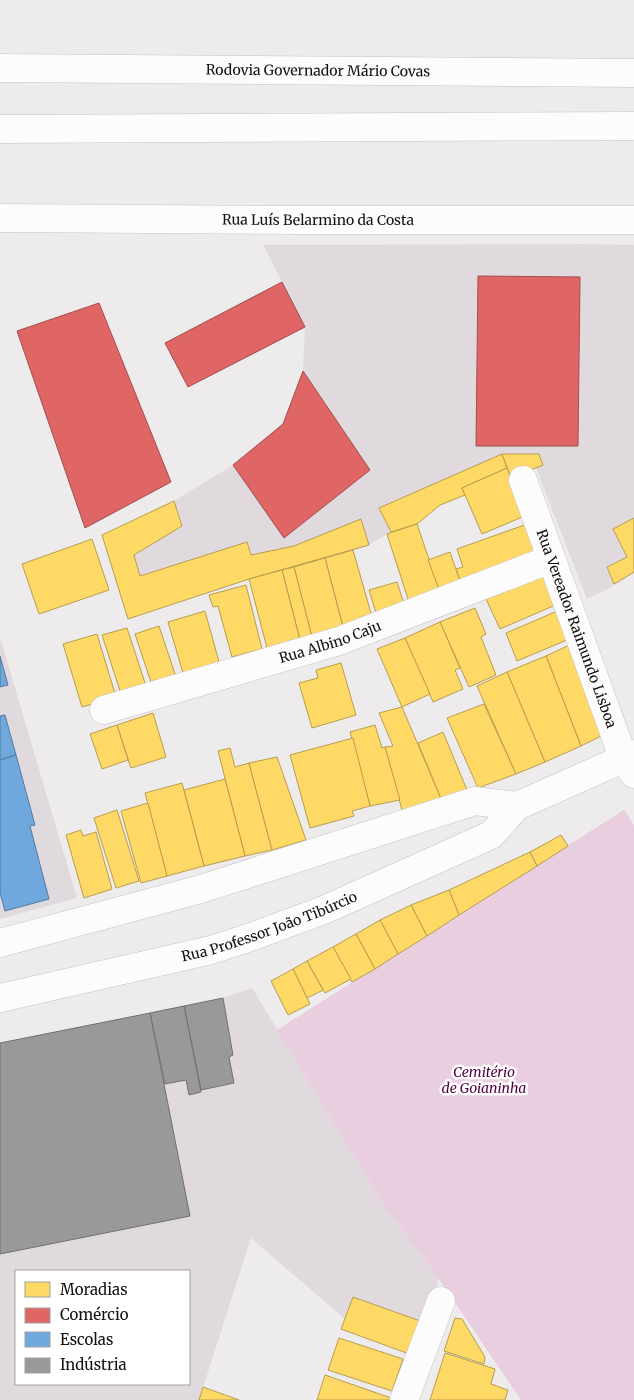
<svg xmlns="http://www.w3.org/2000/svg" width="634" height="1400" font-family="Merriweather,serif">
  <rect width="100%" height="100%" fill="#edebec"/>
  <g fill="#e0dade" fill-rule="evenodd">
    <polygon points="582,244 634,245 634,573 610,588 587,599 536,468 511,478 462,488 465,495 440,505 417,524 387,534 369,545 249,579 128,619 102,535 174,501 233,465 284,424 303,371 305,327 263,245"/>
    <polygon points="0,637 77,898 0,919"/>
    <path d="M 252,988 L 385,1207 L 439,1279 L 423,1322 L 353,1297 L 345,1319 L 251,1238 L 199,1400 L 0,1400 L 0,1043 L 223,998 ZM 16,1271 L 189,1271 L 189,1384 L 16,1384 Z"/>
  </g>
  <polygon fill="#e8cede" points="624,810 634,825 634,1400 521,1400 439,1279 385,1207 277,1030"/>
  <g fill="#ffd966" stroke="#b89d4d">
    <polygon points="502,454 507,468 462,488 465,495 440,505 417,524 391,532 379,508"/>
    <polygon points="502,454 539,454 543,465 511,478"/>
    <polygon points="507,468 527,515 482,534 462,488"/>
    <polygon points="174,501 182,526 134,555 140,576 247,542 251,555 294,546 361,519 369,545 249,579 128,619 102,535"/>
    <polygon points="634,518 634,572 614,584 607,567 627,557 613,529"/>
    <polygon points="530,523 542,554 461,584 456,569 463,567 457,549"/>
    <polygon points="417,524 440,592 409,602 387,534"/>
    <polygon points="92,539 109,590 39,614 22,564"/>
    <polygon points="353,550 372,617 343,627 325,558"/>
    <polygon points="450,552 461,584 440,592 428,560"/>
    <polygon points="325,558 343,627 312,637 294,567"/>
    <polygon points="294,567 312,637 300,640 282,570"/>
    <polygon points="282,570 300,640 267,648 249,579"/>
    <polygon points="547,572 560,603 500,629 486,599"/>
    <polygon points="397,582 404,604 376,613 369,590"/>
    <polygon points="246,585 262,649 232,657 218,606 213,607 209,595"/>
    <polygon points="475,608 486,634 481,637 496,675 469,687 440,622"/>
    <polygon points="562,609 574,637 517,661 506,633"/>
    <polygon points="205,611 219,662 183,673 168,622"/>
    <polygon points="440,622 460,668 455,670 463,689 433,702 405,638"/>
    <polygon points="159,626 176,677 152,685 135,634"/>
    <polygon points="127,628 146,686 121,694 102,635"/>
    <polygon points="97,634 116,697 82,707 63,644"/>
    <polygon points="405,638 430,694 402,707 377,649"/>
    <polygon points="578,641 609,732 581,746 546,656"/>
    <polygon points="546,656 581,746 545,762 507,672"/>
    <polygon points="341,663 356,715 312,728 299,683 318,678 316,670"/>
    <polygon points="507,672 545,762 516,774 477,686"/>
    <polygon points="484,704 516,774 478,788 447,718"/>
    <polygon points="402,707 442,801 402,810 385,747 393,746 379,713"/>
    <polygon points="153,713 166,757 131,768 117,725"/>
    <polygon points="117,725 128,760 102,769 90,734"/>
    <polygon points="375,725 382,748 385,747 400,800 370,806 350,732"/>
    <polygon points="443,732 467,790 442,801 418,743"/>
    <polygon points="353,738 370,806 352,811 354,816 310,828 290,755"/>
    <polygon points="230,748 235,767 249,763 272,850 245,856 218,751"/>
    <polygon points="277,757 306,840 272,850 249,763"/>
    <polygon points="225,779 245,856 204,866 184,790"/>
    <polygon points="182,783 204,866 167,876 145,793"/>
    <polygon points="148,803 167,876 141,883 121,811"/>
    <polygon points="117,810 139,881 116,888 94,818"/>
    <polygon points="81,830 83,836 96,832 112,889 84,898 66,835"/>
    <polygon points="561,835 568,846 537,866 530,852"/>
    <polygon points="530,852 537,866 459,915 449,890"/>
    <polygon points="449,890 459,915 427,936 411,905"/>
    <polygon points="411,905 427,936 398,954 380,920"/>
    <polygon points="380,920 398,954 375,969 356,934"/>
    <polygon points="356,934 375,969 352,982 333,947"/>
    <polygon points="333,947 351,979 325,993 307,961"/>
    <polygon points="307,961 323,990 307,998 293,969"/>
    <polygon points="293,969 310,1004 288,1015 271,981"/>
    <polygon points="353,1297 423,1322 412,1355 341,1329"/>
    <polygon points="455,1318 462,1319 485,1357 484,1364 444,1351"/>
    <polygon points="339,1338 403,1359 392,1391 328,1370"/>
    <polygon points="445,1353 495,1369 491,1384 508,1390 505,1400 430,1400"/>
    <polygon points="325,1375 394,1399 394,1400 317,1400"/>
    <polygon points="203,1387 239,1400 199,1400"/>
  </g>
  <g fill="#e06666" stroke="#a24d4d">
    <polygon points="478,276 580,277 578,446 476,446"/>
    <polygon points="282,282 305,327 188,387 165,343"/>
    <polygon points="99,303 171,482 85,528 17,331"/>
    <polygon points="303,371 370,470 284,538 233,465 283,424"/>
  </g>
  <g fill="#6fa8dc" stroke="#537ba0">
    <polygon points="0,656 8,685 0,687"/>
    <polygon points="5,715 16,755 0,760 0,716"/>
    <polygon points="16,755 35,825 30,826 49,899 5,911 0,893 0,760"/>
  </g>
  <g fill="#999" stroke="#717071">
    <polygon points="223,998 233,1055 229,1057 234,1083 201,1090 184,1006"/>
    <polygon points="184,1006 201,1092 189,1095 186,1080 165,1084 150,1013"/>
    <polygon points="150,1013 190,1216 0,1254 0,1043"/>
  </g>
  <g fill="none" stroke-linecap="round" stroke-linejoin="round">
    <g stroke="#c5c3c4" stroke-width="29">
      <g id="street">
        <path id="s1" d="M 523,480 L 624,760 L 634,774"/>
        <path id="s2" d="M 104,710 L 339,641 L 551,559"/>
        <polyline points="0,943 201,889 475,801 517,806"/>
        <path id="s3" d="M 0,998 L 211,950 L 254,936 L 324,910 L 491,835 L 517,806 L 634,754"/>
        <polyline points="404,1400 441,1301"/>
      </g>
    </g>
    <g stroke="#c5c3c4" stroke-width="29">
      <g id="secondary">
        <path id="s4" d="M 0,218 L 298,220 L 634,220"/>
      </g>
    </g>
    <g stroke="#c5c3c4" stroke-width="29">
      <g id="highway">
        <path id="s5" d="M 0,68 L 634,73"/>
        <polyline points="0,129 634,126"/>
      </g>
    </g>
    <use href="#street" stroke="#fcfcfc" stroke-width="28"/>
    <use href="#secondary" stroke="#fcfcfc" stroke-width="28"/>
    <use href="#highway" stroke="#fcfcfc" stroke-width="28"/>
  </g>
  <g text-anchor="middle" dominant-baseline="central" stroke-width="5" stroke-linejoin="round" paint-order="stroke">
    <g font-size="14" fill="#131213" stroke="#fff">
      <text stroke="none"><textPath href="#s5" startOffset="318">Rodovia Governador Mário Covas</textPath></text>
      <text stroke="none"><textPath href="#s4" startOffset="318">Rua Luís Belarmino da Costa</textPath></text>
      <text stroke="none"><textPath href="#s1" startOffset="158">Rua Vereador Raimundo Lisboa</textPath></text>
      <text stroke="none"><textPath href="#s2" startOffset="236">Rua Albino Caju</textPath></text>
      <text stroke="none"><textPath href="#s3" startOffset="279">Rua Professor João Tibúrcio</textPath></text>
    </g>
    <g font-size="14" font-style="italic" fill="#53023f" stroke="#fff">
      <text x="484" y="1072">Cemitério<tspan x="484" dy="16">de Goianinha</tspan></text>
    </g>
  </g>
  <rect x="15" y="1270" width="175" height="115" fill="#ffffff" stroke="#a1a0a1"/>
  <rect x="25" y="1282" width="25" height="15" fill="#ffd966" stroke="#a1a0a1"/>
  <text x="60" y="1295" font-size="15" fill="#131213">Moradias</text>
  <rect x="25" y="1308" width="25" height="15" fill="#e06666" stroke="#a1a0a1"/>
  <text x="60" y="1320" font-size="15" fill="#131213">Comércio</text>
  <rect x="25" y="1332" width="25" height="15" fill="#6fa8dc" stroke="#a1a0a1"/>
  <text x="60" y="1345" font-size="15" fill="#131213">Escolas</text>
  <rect x="25" y="1358" width="25" height="15" fill="#999999" stroke="#a1a0a1"/>
  <text x="60" y="1370" font-size="15" fill="#131213">Indústria</text>
</svg>
